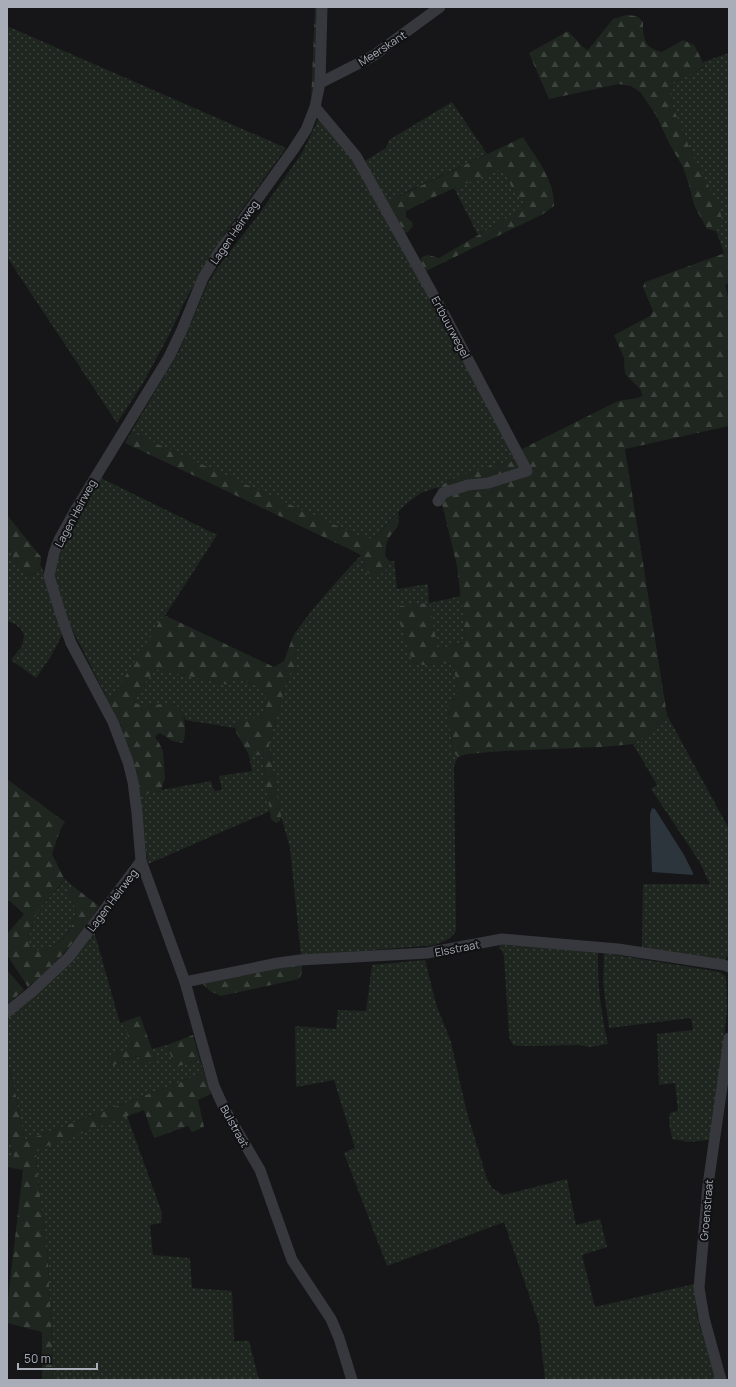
<svg xmlns="http://www.w3.org/2000/svg" width="736" height="1387" font-family="Manrope,sans-serif">
  <defs>
    <pattern id="grass-dots" width="8" height="8" patternUnits="userSpaceOnUse"><rect width="8" height="8" fill="#1e261f"/><path d="M2 2h.1M6 6h.1" fill="none" stroke="#3c433d" stroke-width="1.8" stroke-linecap="round"/></pattern>
    <pattern id="forest-firs" width="22" height="20" patternUnits="userSpaceOnUse"><rect width="22" height="20" fill="#1e261f"/><path d="M5 1l3.5 6h-7zM16 11l3.5 6h-7z" fill="#3c433d"/></pattern>
  </defs>
  <rect width="100%" height="100%" fill="#161618"/>
  <g fill="url(#grass-dots)">
    <polygon points="7,26 286,148 225,233 186,299 170,333 143,383 117,423 7,257"/>
    <path d="M 729,53 L 729,253 L 728,252 L 724,253 L 716,231 L 720,227 L 669,97 L 673,82 C 685,79 693,71 705,67 L 703,62 Z"/>
    <polygon points="452,102 487,154 400,195 389,208 365,161 386,148 389,140"/>
    <polygon points="318,120 323,121 354,160 517,460 497,464 450,480 438,487 421,493 407,503 391,519 378,534 368,540 131,432 178,353 208,283 215,271 259,214 302,153"/>
    <polygon points="498,170 506,174 511,186 525,204 523,209 478,235 454,188"/>
    <polygon points="101,478 217,535 109,702 70,625 54,578 56,563 64,544"/>
    <path d="M 7,546 L 21,571 L 30,576 L 35,574 L 41,565 L 63,633 L 51,656 L 36,678 L 11,660 L 22,646 L 24,635 C 22,628 15,623 7,621 Z"/>
    <path d="M 361,555 L 366,572 L 387,569 L 389,561 L 394,561 L 397,589 L 428,584 L 429,603 L 461,596 L 466,642 L 438,649 L 413,663 L 423,665 L 453,663 L 459,697 L 447,702 L 453,752 L 458,757 L 454,766 L 456,931 C 451,939 445,941 435,945 L 301,956 L 290,848 L 281,816 L 269,745 L 285,687 L 290,673 L 292,659 L 303,640 L 293,636 C 313,607 337,581 361,555 Z"/>
    <polygon points="156,669 229,685 232,678 258,685 267,691 264,712 260,719 236,723 235,728 185,720 181,708 172,703 143,706 136,703 134,697"/>
    <polygon points="667,715 729,829 729,957 726,957 725,962 642,947 643,884 710,884 699,861 651,789 657,785 633,744 655,730"/>
    <path d="M 249,755 L 262,755 L 270,811 L 148,864 C 144,841 143,818 139,796 L 161,790 L 211,781 L 214,791 L 222,790 L 219,776 L 252,771 Z"/>
    <path d="M 64,878 L 74,887 L 69,893 C 72,900 77,908 75,916 C 71,935 50,957 30,948 L 28,940 L 30,932 L 38,910 L 61,885 Z"/>
    <polygon points="94,931 120,1023 123,1022 132,1048 108,1056 111,1066 139,1056 156,1060 152,1049 167,1045 175,1067 200,1060 204,1073 25,1141 10,1068 7,1069 7,1017"/>
    <path d="M 501,945 L 598,951 C 597,983 601,1014 608,1044 L 589,1047 L 580,1045 L 524,1046 L 513,1045 L 509,1037 L 504,956 L 502,950 L 498,948 Z"/>
    <polygon points="604,953 720,972 726,977 727,1010 723,1046 709,1140 690,1142 672,1139 669,1122 670,1113 678,1111 675,1083 659,1085 657,1034 693,1030 691,1018 609,1028 603,983"/>
    <polygon points="425,960 436,1004 451,1042 466,1109 487,1179 492,1188 503,1195 567,1179 576,1225 600,1219 607,1247 582,1255 595,1307 694,1284 697,1316 716,1380 545,1380 539,1324 504,1222 387,1266 344,1153 355,1148 334,1080 296,1087 295,1026 336,1029 338,1010 366,1011 372,965"/>
    <polygon points="127,1116 162,1213 161,1223 150,1225 153,1255 190,1258 192,1288 232,1291 234,1341 249,1341 259,1380 54,1380 47,1245 37,1173 36,1149"/>
    <polygon points="7,1129 14,1159 7,1157"/>
  </g>
  <g fill="url(#forest-firs)">
    <polygon points="315,7 327,7 323,72 311,103"/>
    <path d="M 626,15 L 637,16 L 643,22 C 643,38 644,48 662,52 L 683,40 L 694,45 L 705,66 C 694,71 685,79 673,82 L 669,97 L 691,152 L 719,206 L 722,220 L 720,227 L 716,231 L 707,229 L 694,205 L 689,185 L 683,167 L 669,143 L 656,115 L 640,92 L 631,86 L 619,84 L 549,99 L 529,53 L 568,31 L 583,47 L 588,50 L 613,19 Z"/>
    <path d="M 523,137 C 536,158 555,180 554,206 L 543,214 L 426,271 L 420,262 L 422,257 L 428,255 L 439,258 L 523,209 L 525,204 L 511,186 L 506,174 L 498,170 L 434,197 L 406,211 L 406,217 L 412,222 L 413,226 L 408,232 L 404,233 L 389,208 L 391,200 Z"/>
    <path d="M 728,252 L 729,284 L 725,284 L 729,301 L 729,426 L 625,449 L 667,715 L 655,730 L 633,744 L 602,747 L 504,751 L 467,754 L 458,757 L 453,752 L 447,702 L 459,697 L 453,663 L 423,665 L 413,663 L 398,617 L 400,606 L 429,603 L 438,649 L 466,642 L 457,566 L 438,487 C 462,473 490,465 517,460 L 522,449 L 618,401 L 637,398 L 642,396 L 641,390 L 625,374 L 624,358 L 614,335 L 650,316 L 653,311 L 643,287 L 645,282 Z"/>
    <path d="M 131,432 L 368,540 L 378,534 L 398,512 C 402,530 393,528 387,542 C 386,545 386,551 385,555 L 389,561 L 387,569 L 378,577 L 366,572 L 361,555 L 349,549 L 125,443 Z"/>
    <path d="M 7,515 L 41,557 C 41,566 39,573 30,576 L 21,571 L 7,546 Z"/>
    <path d="M 164,615 L 274,667 L 284,661 L 293,636 L 303,640 L 292,659 L 297,664 L 295,673 L 290,673 L 285,687 L 269,745 L 281,816 L 280,821 L 276,823 L 271,819 L 262,755 L 249,755 L 236,732 L 235,723 C 243,719 252,716 260,719 L 264,712 L 267,691 L 258,685 L 232,678 L 229,685 L 156,669 L 134,697 L 136,703 L 143,706 L 172,703 L 181,708 C 185,720 187,730 183,743 L 172,741 L 165,736 L 159,733 L 155,737 L 159,743 L 163,751 L 165,778 L 161,790 L 139,796 L 131,760 L 121,726 L 109,702 Z"/>
    <path d="M 7,779 L 65,822 L 60,830 L 52,854 L 64,878 L 61,884 L 38,910 L 30,932 L 28,940 L 30,948 C 50,957 72,935 75,916 C 77,908 72,900 69,893 L 74,887 L 99,906 C 79,937 57,964 28,987 L 7,955 L 7,934 L 24,914 L 11,902 L 7,900 Z"/>
    <polygon points="302,964 302,972 299,979 221,996 210,991 203,984 208,982"/>
    <polygon points="7,970 24,990 7,1004"/>
    <polygon points="140,1016 156,1060 142,1065 138,1056 111,1066 108,1056 132,1048 123,1022"/>
    <polygon points="193,1035 200,1060 175,1067 167,1045"/>
    <polygon points="10,1068 25,1141 204,1073 211,1094 198,1100 204,1127 192,1132 188,1126 154,1138 144,1110 36,1150 37,1173 47,1245 54,1380 42,1380 42,1332 7,1323 7,1307 23,1170 7,1167 7,1157 14,1158 7,1129 7,1069"/>
  </g>
  <polygon fill="#2c353c" points="652,808 655,809 684,855 693,873 693,875 652,872 650,820 650,814"/>
  <g fill="none" stroke-linecap="round" stroke-linejoin="round">
    <g stroke="#37383d" stroke-width="11">
      <polyline points="320,83 373,56 440,7"/>
      <polyline points="315,107 356,156 445,316 527,471 488,483 468,485 443,493 438,501"/>
      <polyline points="141,861 185,982 214,1086 224,1108 260,1170 292,1260 331,1319 339,1338 352,1380"/>
      <polyline points="185,982 278,963 300,960 427,953 502,939 618,949 724,965 729,967"/>
      <polyline points="7,1012 33,991 69,957 141,861 137,813 133,782 128,762 113,722 71,643 61,615 49,576 54,553 59,540 76,509 169,357 181,332 203,278 217,255 293,150 306,130 315,107 320,83 322,7"/>
      <polyline points="721,1380 704,1318 699,1288 708,1185 729,1038"/>
    </g>
  </g>
  <g text-anchor="middle" dominant-baseline="central" stroke-width="4" stroke-linejoin="round" paint-order="stroke">
    <g font-size="11" fill="#a8adb8" stroke="#111113">
      <text transform="translate(382 48) rotate(-33)">Meerskant</text>
      <text transform="translate(234 232) rotate(-55)">Lagen Heirweg</text>
      <text transform="translate(451 327) rotate(62)">Ertbuurwegel</text>
      <text transform="translate(75 513) rotate(-62)">Lagen Heirweg</text>
      <text transform="translate(112 900) rotate(-53)">Lagen Heirweg</text>
      <text transform="translate(457 948) rotate(-11)">Elsstraat</text>
      <text transform="translate(235 1126) rotate(61)">Bulstraat</text>
      <text transform="translate(706 1210) rotate(-85)">Groenstraat</text>
    </g>
  </g>
  <rect width="736" height="1387" fill="none" stroke="#a8adb8" stroke-width="16"/>
  <path d="M18 1363v6h79v-6" fill="none" stroke="#a8adb8" stroke-width="2"/>
  <text x="24" y="1363" font-size="12" fill="#a8adb8" stroke="#111113" stroke-width="3" paint-order="stroke">50 m</text>
</svg>
